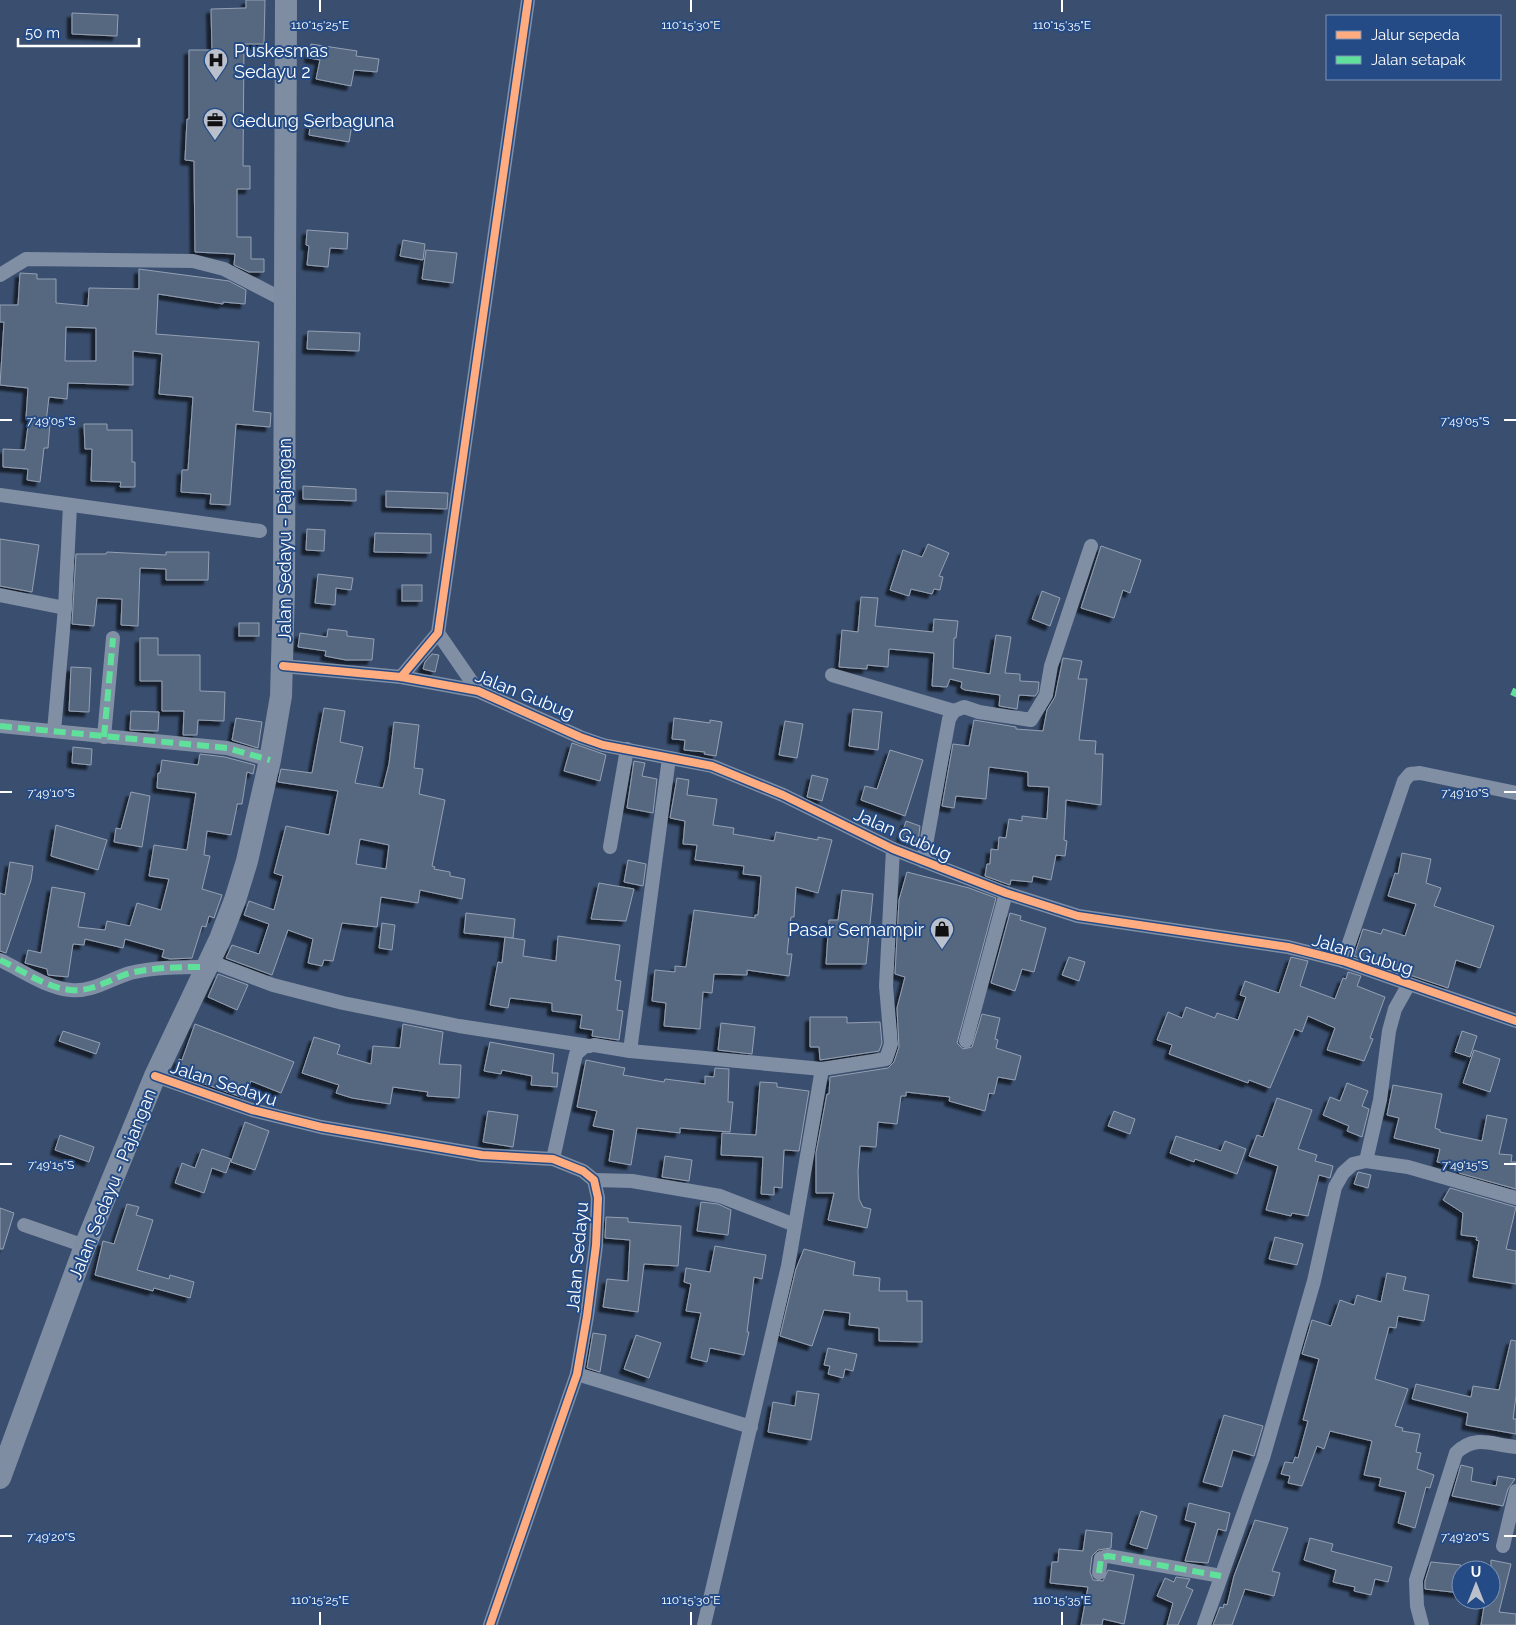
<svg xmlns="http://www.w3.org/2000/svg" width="1516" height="1625" font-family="Raleway,sans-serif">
  <defs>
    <filter id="shadow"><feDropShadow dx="-4.5" dy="4.5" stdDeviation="1" flood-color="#0009"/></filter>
  </defs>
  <rect width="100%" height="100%" fill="#3a4f6f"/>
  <g fill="#566780" stroke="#94a0b3" fill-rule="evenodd" filter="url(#shadow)">
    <polygon points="246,0 265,0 264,44 244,44 243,166 250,166 250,189 237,189 237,237 251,237 251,259 264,259 264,272 249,272 234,265 235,254 195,252 194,161 185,160 187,119 189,119 189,50 212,50 211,9 246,8"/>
    <polygon points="72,13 118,15 117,36 72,34"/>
    <polygon points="311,44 357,51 356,56 379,59 377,72 354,70 351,86 316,79 320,60 309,58"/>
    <polygon points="311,118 352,125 349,142 309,135"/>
    <polygon points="307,230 348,233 347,249 330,248 328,267 307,265 309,246 306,245"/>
    <polygon points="403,240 425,244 423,260 400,256"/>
    <polygon points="426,250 457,253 453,283 422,279"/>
    <path d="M 139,269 L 229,281 L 246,290 L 245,304 L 223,302 L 223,304 L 158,294 L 156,334 L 259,342 L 253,411 L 271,413 L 270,427 L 236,424 L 230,505 L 210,504 L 211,494 L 181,492 L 182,470 L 188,470 L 193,397 L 159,394 L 162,354 L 133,351 L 133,385 L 68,383 L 67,399 L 49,397 L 46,422 L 50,423 L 48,448 L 44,448 L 40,482 L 27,480 L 28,469 L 3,467 L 3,449 L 25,450 L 29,418 L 26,418 L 28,388 L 0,385 L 4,322 L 0,322 L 0,305 L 18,305 L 20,273 L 37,274 L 37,279 L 56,279 L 56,303 L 88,306 L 89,288 L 139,289 ZM 66,327 L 96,328 L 96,361 L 65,361 Z"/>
    <polygon points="308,331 360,333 359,351 307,349"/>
    <polygon points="84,424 107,424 107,430 132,430 132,462 135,462 135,487 120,487 121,482 91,481 92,449 85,449"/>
    <polygon points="303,486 356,489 356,501 303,499"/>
    <polygon points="386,491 448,493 447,509 386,507"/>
    <polygon points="307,529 325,530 324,551 306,550"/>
    <polygon points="375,533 431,534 431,553 374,552"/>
    <polygon points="0,539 39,545 32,592 0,586"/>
    <polygon points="928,544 949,553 939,576 943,577 940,590 934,589 932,594 911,589 909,596 890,590 903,550 922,557"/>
    <polygon points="1101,546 1141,560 1130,593 1123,590 1114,618 1081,608"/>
    <polygon points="107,552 166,555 166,552 209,552 208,580 166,580 166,569 140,568 138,626 121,625 122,599 97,598 94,626 72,624 76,554 106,554"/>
    <polygon points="318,574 353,578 351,590 336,588 335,605 315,603"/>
    <rect x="402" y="585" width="20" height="16"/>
    <polygon points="1042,591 1060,598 1050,626 1032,619"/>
    <polygon points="861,597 878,598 875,626 933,632 934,619 958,621 956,638 954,638 953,668 990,674 996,635 1011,637 1005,673 1020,674 1020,681 1039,682 1038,692 1035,696 1019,695 1017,709 999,706 1000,695 965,690 961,688 962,682 950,679 947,687 932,686 934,653 889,649 888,667 867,665 867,669 839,667 842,630 858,632"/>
    <rect x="239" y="623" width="20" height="13"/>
    <polygon points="328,629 347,631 347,636 374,639 372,660 346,660 325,656 326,651 298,647 300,633 327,637"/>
    <polygon points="140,638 158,638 158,655 200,655 200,691 225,692 224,721 198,720 197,735 183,735 184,711 162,711 162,681 140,681"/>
    <polygon points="432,654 439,655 435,672 423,669 425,662"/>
    <polygon points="1063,658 1082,661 1078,679 1087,679 1079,740 1096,741 1095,754 1103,754 1101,805 1066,800 1064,840 1067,841 1065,856 1056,855 1051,880 1033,876 1032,882 1011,880 1010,885 985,876 987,864 990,864 991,849 998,850 999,837 1006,838 1009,819 1022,821 1022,816 1047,819 1049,787 1028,786 1028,772 989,767 986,799 956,796 954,808 942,806 953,744 969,746 974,720 1016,727 1016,729 1043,731 1047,710 1055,697"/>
    <polygon points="71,667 91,668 89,712 69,711"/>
    <path d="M 324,708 L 345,711 L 340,742 L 363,747 L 355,783 L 383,788 L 389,764 L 394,722 L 419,725 L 414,768 L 423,769 L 419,794 L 445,800 L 432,866 L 435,867 L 434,869 L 450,872 L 450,876 L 465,879 L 462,899 L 420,890 L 418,903 L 381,897 L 377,927 L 342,923 L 333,961 L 324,960 L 322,966 L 308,963 L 313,939 L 288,930 L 272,975 L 226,958 L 232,945 L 259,954 L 269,924 L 244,915 L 249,901 L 274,910 L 283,876 L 274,873 L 286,826 L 329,835 L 338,791 L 278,782 L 281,769 L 312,773 ZM 360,839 L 389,845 L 386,869 L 356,864 Z"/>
    <polygon points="853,709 882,712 878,750 849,746"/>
    <polygon points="131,711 159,712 158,731 130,730"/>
    <polygon points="236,718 262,722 258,748 232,740"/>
    <polygon points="674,718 710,723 710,720 722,722 716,756 704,754 705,752 684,750 685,740 672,739"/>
    <polygon points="785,721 803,724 797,758 779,755"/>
    <polygon points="572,743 606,755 600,781 564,771"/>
    <polygon points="73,747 92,749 91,765 72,763"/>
    <polygon points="890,750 923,760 905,816 861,800 865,786 877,789"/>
    <polygon points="200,754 225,757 255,765 253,774 247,772 242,804 237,804 237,806 231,835 207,831 204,855 210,856 202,889 222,895 214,918 209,916 206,927 202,926 192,958 170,959 162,957 164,950 125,939 123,948 85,939 84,945 73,944 68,977 48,975 47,969 25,963 28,950 41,953 52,887 85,893 78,927 105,930 107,921 130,926 137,903 161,910 169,879 149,876 154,845 187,850 196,793 157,788 158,773 160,773 162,760 198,765"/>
    <polygon points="634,761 645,763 642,776 657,779 653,813 627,808"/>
    <polygon points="812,775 828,779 822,801 807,797"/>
    <polygon points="677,778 689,780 687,795 717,799 713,825 734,828 733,834 774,841 776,832 818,840 818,837 832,840 818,893 796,887 794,917 791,917 787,954 792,954 789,976 747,970 747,975 714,974 712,993 703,992 700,1029 664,1026 666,1003 652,1001 655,970 675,972 675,966 686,967 694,910 755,918 755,915 758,915 761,876 743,874 744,866 695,860 697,845 683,844 685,821 670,818"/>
    <polygon points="131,792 150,796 142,847 114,842 116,828 121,829"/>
    <polygon points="906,821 920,826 918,842 901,837"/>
    <polygon points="56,825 107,840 98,870 51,856"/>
    <polygon points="1402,853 1431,859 1426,883 1441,888 1434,906 1494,926 1480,968 1456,960 1448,988 1354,956 1363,929 1381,934 1383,929 1405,936 1416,904 1388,896 1395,873 1398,874"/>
    <polygon points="628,860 646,864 643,886 624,882"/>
    <polygon points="10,862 33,866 31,880 6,953 0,951 0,893 5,895"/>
    <polygon points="907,872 969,888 996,898 957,1043 963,1049 972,1047 982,1014 1000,1018 995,1039 998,1040 996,1048 1021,1056 1015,1080 998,1077 994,1094 989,1093 985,1111 949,1101 950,1097 906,1092 906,1096 901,1096 897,1124 878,1122 876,1147 860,1146 858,1171 859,1199 863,1207 871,1209 867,1228 828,1220 834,1193 816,1193 816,1153 827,1094 829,1094 830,1077 888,1068 894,1062 899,1047 897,1008 905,977 895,974 899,900"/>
    <polygon points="599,883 634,889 626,921 591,919"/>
    <polygon points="842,890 873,894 866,964 826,964 829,920 838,920"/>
    <polygon points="466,913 515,919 513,938 464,933"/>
    <polygon points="1010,913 1021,916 1020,920 1046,928 1034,972 1022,969 1015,991 991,983"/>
    <polygon points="382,923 395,925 392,950 379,948"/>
    <polygon points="558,936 620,945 615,980 621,981 617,1010 623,1011 619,1040 592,1036 593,1030 580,1028 582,1015 552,1011 552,1003 510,998 508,1008 490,1005 498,962 502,963 505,937 525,940 523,956 556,961"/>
    <polygon points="1069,957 1085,962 1079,981 1062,975"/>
    <polygon points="1291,957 1308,961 1300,986 1335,999 1343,978 1346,979 1348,972 1361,976 1357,986 1385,997 1370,1038 1373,1039 1364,1061 1327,1050 1335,1028 1308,1016 1302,1032 1295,1029 1270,1088 1249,1080 1248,1083 1169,1054 1172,1045 1157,1040 1168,1012 1182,1018 1186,1007 1215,1018 1217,1013 1238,1020 1246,997 1240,995 1245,981 1279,993"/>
    <polygon points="218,974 248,985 237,1010 208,997"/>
    <polygon points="810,1017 847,1017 847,1023 880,1022 882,1043 879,1051 820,1060 819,1047 810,1047"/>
    <polygon points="721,1023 755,1027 752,1054 718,1050"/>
    <polygon points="195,1024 294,1062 281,1093 251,1081 244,1098 174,1073 179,1059 182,1060"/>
    <polygon points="403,1024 443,1032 439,1064 461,1065 459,1098 427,1096 428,1092 393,1087 390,1104 352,1098 336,1093 339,1085 302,1073 314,1037 340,1045 337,1054 371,1064 373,1046 400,1048"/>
    <polygon points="63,1031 100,1043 96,1054 59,1041"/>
    <polygon points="1462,1031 1477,1036 1470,1057 1455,1052"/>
    <polygon points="490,1042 554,1054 552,1073 558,1073 557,1087 531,1085 532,1076 502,1070 501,1074 484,1071"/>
    <polygon points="1474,1050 1500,1059 1490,1092 1463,1083"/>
    <polygon points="586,1060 625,1068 623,1075 664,1082 665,1079 705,1084 705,1076 714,1077 715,1068 729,1069 728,1102 733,1102 730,1132 680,1128 680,1133 637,1128 631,1165 609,1161 614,1130 593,1126 597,1111 577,1107"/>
    <polygon points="760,1082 777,1083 777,1087 809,1091 799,1151 784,1150 782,1188 774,1187 774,1195 761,1194 763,1157 721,1155 722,1133 756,1135"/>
    <polygon points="1347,1083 1368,1091 1362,1106 1369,1109 1362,1137 1347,1131 1349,1126 1323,1115 1330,1097 1340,1101"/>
    <polygon points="1393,1085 1442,1094 1435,1128 1440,1130 1440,1132 1482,1141 1487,1115 1507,1119 1499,1154 1512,1155 1511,1162 1516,1162 1516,1189 1459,1173 1463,1167 1437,1162 1440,1149 1394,1138 1399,1118 1387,1115"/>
    <polygon points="1277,1098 1312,1110 1298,1149 1317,1155 1315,1161 1333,1166 1330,1178 1319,1175 1308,1216 1292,1213 1291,1216 1266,1210 1278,1166 1249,1156 1257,1135 1263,1137"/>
    <polygon points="488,1111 518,1115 513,1147 483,1142"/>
    <polygon points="1114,1111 1135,1119 1130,1134 1108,1126"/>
    <polygon points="245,1122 269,1131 255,1170 231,1162"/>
    <polygon points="60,1135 94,1147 89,1162 55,1150"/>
    <polygon points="1176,1136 1221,1151 1225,1141 1246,1149 1237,1174 1195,1159 1194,1162 1170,1153"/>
    <polygon points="202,1149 231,1159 226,1173 212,1168 204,1193 175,1183 182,1163 195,1168"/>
    <polygon points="665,1156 692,1160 689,1181 662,1177"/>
    <polygon points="1358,1172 1371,1175 1368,1188 1354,1184"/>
    <polygon points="1450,1188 1516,1207 1506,1249 1516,1251 1516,1284 1473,1277 1479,1241 1476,1240 1477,1237 1461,1235 1463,1213 1443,1200"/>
    <polygon points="701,1202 718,1204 731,1210 728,1235 697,1231"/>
    <polygon points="127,1204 139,1207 136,1215 153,1220 137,1270 169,1279 170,1275 194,1282 190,1298 154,1288 153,1291 95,1275 103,1241 114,1244"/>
    <polygon points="0,1208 14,1213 3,1249 0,1249"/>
    <polygon points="606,1217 628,1218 628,1222 681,1226 678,1266 644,1264 638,1312 603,1307 607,1279 628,1281 630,1240 605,1238"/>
    <polygon points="1275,1237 1303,1244 1297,1265 1269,1259"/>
    <polygon points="715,1246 766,1255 762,1279 754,1277 747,1332 749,1332 744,1355 710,1348 707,1362 691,1358 701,1313 686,1311 691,1284 684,1282 686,1268 710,1272"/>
    <polygon points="804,1249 855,1262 853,1275 880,1278 879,1291 907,1291 907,1301 922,1301 922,1342 879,1341 879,1328 849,1325 850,1313 824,1310 812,1346 780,1336 796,1269"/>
    <polygon points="1387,1273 1406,1277 1403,1290 1429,1295 1424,1321 1398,1316 1396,1328 1389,1327 1375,1379 1408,1389 1395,1426 1403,1428 1402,1431 1420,1434 1416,1452 1421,1453 1417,1469 1434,1475 1430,1488 1426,1487 1415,1528 1398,1523 1406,1492 1379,1486 1381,1478 1364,1475 1372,1441 1330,1431 1324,1449 1317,1446 1302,1486 1288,1483 1290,1476 1281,1474 1285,1462 1293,1463 1295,1457 1298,1458 1308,1421 1303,1420 1319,1359 1302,1354 1312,1320 1331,1326 1340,1300 1354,1305 1357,1295 1381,1302"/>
    <polygon points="593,1333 606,1335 600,1372 587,1368"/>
    <polygon points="636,1335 661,1343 649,1378 624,1369"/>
    <polygon points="1511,1340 1516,1341 1516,1396 1513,1419 1516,1419 1516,1434 1466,1425 1468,1413 1412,1399 1416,1384 1471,1397 1473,1386 1499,1390"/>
    <polygon points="828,1348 857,1354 853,1371 845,1369 843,1378 828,1374 830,1366 824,1365"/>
    <polygon points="797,1391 819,1394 811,1440 768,1432 773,1402 795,1406"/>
    <polygon points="1224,1415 1263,1426 1254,1456 1233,1450 1222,1487 1203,1482"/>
    <polygon points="1461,1465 1473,1468 1471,1481 1496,1486 1498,1476 1515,1479 1508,1489 1503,1506 1452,1496"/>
    <polygon points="1189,1503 1230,1513 1226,1531 1218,1529 1208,1563 1185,1561 1196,1523 1185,1520"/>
    <polygon points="1141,1511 1157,1516 1147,1549 1130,1544"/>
    <polygon points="1255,1520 1288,1528 1272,1571 1280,1573 1274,1596 1245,1589 1232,1625 1213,1625 1220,1607 1223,1608 1224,1604 1227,1605 1234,1576"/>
    <polygon points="1086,1530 1112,1533 1111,1548 1098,1550 1092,1556 1090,1572 1093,1580 1103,1581 1108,1570 1134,1575 1124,1624 1103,1619 1102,1625 1081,1625 1088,1587 1050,1583 1052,1562 1058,1562 1059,1549 1083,1551"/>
    <polygon points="1310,1538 1333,1544 1331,1551 1392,1567 1388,1582 1375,1579 1371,1595 1354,1591 1355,1587 1333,1582 1336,1570 1304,1560"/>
    <polygon points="1491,1560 1511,1564 1499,1612 1516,1614 1516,1625 1481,1625 1485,1600 1491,1600"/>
    <polygon points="1431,1562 1461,1565 1461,1593 1425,1589 1425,1581"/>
    <polygon points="1176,1577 1190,1579 1186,1587 1193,1590 1178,1625 1167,1625 1173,1603 1157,1596 1165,1578 1174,1582"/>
  </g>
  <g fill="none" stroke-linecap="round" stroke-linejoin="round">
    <g stroke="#818fa5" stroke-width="14">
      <polyline points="0,275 26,259 193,261 224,269 284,300"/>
      <polyline points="0,495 260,531"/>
      <polyline points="0,595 65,608"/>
      <polyline points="438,633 478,691"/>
      <polyline points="283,666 401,677 478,691 580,737 603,745 712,766 783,795 893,849 1006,893 1078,916 1288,947 1343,961 1516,1021"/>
      <polyline points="832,675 954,711"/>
      <polyline points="401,677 438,633 528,0"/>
      <polyline points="0,726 227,748 270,760"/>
      <polyline points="54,731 65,608 70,505"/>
      <polyline points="104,737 113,638"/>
      <polyline points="610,847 627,749"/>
      <polyline points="923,861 949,719 954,711 964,707 979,712 1031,720 1046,695 1051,666 1091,546"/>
      <path d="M 0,960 C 22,970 46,988 71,990 C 93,992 110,979 130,973 C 156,967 180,967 206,967"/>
      <polyline points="209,961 273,985 343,1003 459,1026 589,1046"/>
      <polyline points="1343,961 1404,781 1410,774 1420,773 1516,793"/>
      <polyline points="966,1041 1006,893"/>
      <polyline points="630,1051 669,758"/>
      <polyline points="155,1076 252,1110 321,1127 482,1155 553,1159 583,1171 594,1180 598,1198 596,1245 587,1316 577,1374 490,1625"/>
      <polyline points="553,1159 576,1054 584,1047 594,1045 630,1051 822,1069 886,1059 891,1044 886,986 893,849"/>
      <polyline points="1366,1161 1380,1100 1389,1031 1395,1009 1409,984"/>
      <polyline points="594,1180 632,1181 720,1196 795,1225"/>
      <polyline points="24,1225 85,1246"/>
      <polyline points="577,1374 751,1427"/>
      <polyline points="1503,1546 1516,1491"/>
      <polyline points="1099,1573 1101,1558 1108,1556 1221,1576"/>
      <polyline points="704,1625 788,1266 822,1069"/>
      <polyline points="1204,1625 1263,1458 1314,1281 1335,1187 1343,1173 1353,1164 1366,1161 1408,1167 1516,1198"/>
      <path d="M 1422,1625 L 1417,1606 L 1416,1580 L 1456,1453 C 1475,1434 1492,1445 1516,1447"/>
    </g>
    <polyline stroke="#7f8da2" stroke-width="22" points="0,1478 85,1246 155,1076 220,939 235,900 247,861 270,760 281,696 284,590 286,0"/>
    <g stroke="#60e19b" stroke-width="6" stroke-dasharray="12 6" stroke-linecap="butt">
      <polyline points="1513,696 1516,689"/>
      <polyline points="0,726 227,748 270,760"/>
      <polyline points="104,737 113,638"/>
      <path d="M 0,960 C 22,970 46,988 71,990 C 93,992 110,979 130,973 C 156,967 180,967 206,967"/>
      <polyline points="1099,1573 1101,1558 1108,1556 1221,1576"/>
    </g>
    <g stroke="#244b85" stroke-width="11">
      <g id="cycleway">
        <polyline points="283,666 401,677 478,691 580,737 603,745 712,766 783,795 893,849 1006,893 1078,916 1288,947 1343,961 1516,1021"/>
        <polyline points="401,677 438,633 528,0"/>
        <polyline points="155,1076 252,1110 321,1127 482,1155 553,1159 583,1171 594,1180 598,1198 596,1245 587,1316 577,1374 490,1625"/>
      </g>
    </g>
    <use href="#cycleway" stroke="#ffac80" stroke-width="8"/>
  </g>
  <path fill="none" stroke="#fff" stroke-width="2" d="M 320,0 L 320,12M 691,0 L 691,12M 1062,0 L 1062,12M 0,420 L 12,420M 1504,420 L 1516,420M 0,792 L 12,792M 1504,792 L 1516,792M 0,1164 L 12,1164M 1504,1164 L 1516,1164M 0,1536 L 12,1536M 1504,1536 L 1516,1536M 320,1612 L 320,1625M 691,1612 L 691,1625M 1062,1612 L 1062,1625"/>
  <defs>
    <g id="hospital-pin" transform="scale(1.25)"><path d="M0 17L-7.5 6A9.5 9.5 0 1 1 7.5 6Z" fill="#bac1cd" stroke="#244b85"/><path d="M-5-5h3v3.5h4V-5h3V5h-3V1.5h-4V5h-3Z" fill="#111"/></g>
    <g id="office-pin" transform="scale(1.25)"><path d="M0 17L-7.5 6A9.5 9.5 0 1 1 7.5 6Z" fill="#bac1cd" stroke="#244b85"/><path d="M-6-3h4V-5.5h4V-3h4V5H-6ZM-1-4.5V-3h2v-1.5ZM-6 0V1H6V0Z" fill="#111"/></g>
    <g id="shop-pin" transform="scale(1.25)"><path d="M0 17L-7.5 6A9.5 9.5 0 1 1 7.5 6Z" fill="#bac1cd" stroke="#244b85"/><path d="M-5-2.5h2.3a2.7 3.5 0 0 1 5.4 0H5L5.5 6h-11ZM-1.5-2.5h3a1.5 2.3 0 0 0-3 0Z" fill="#111"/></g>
  </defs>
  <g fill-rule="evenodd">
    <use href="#hospital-pin" x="216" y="60"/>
    <use href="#office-pin" x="215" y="120"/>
    <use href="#shop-pin" x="942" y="929"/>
  </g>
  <g text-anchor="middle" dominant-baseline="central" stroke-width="4" stroke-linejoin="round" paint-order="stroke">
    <g font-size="18" fill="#fff" stroke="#244b85" text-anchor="start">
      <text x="234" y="50">Puskesmas<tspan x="234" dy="21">Sedayu 2</tspan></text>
      <text x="232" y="120">Gedung Serbaguna</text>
      <text x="924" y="929" text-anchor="end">Pasar Semampir</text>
    </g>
    <g font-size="18" fill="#fff" stroke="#244b85">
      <text transform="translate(284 540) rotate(-90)">Jalan Sedayu - Pajangan</text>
      <text transform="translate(525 694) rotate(22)">Jalan Gubug</text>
      <text transform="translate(903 834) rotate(24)">Jalan Gubug</text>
      <text transform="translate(1363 954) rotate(17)">Jalan Gubug</text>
      <text transform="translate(224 1083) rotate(18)">Jalan Sedayu</text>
      <text transform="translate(112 1184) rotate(-68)">Jalan Sedayu - Pajangan</text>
      <text transform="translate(577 1257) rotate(-85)">Jalan Sedayu</text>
    </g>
  </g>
  <g font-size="12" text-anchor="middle" fill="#fff" stroke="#244b85" stroke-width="4" stroke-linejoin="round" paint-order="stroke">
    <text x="320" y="29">110°15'25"E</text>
    <text x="691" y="29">110°15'30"E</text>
    <text x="1062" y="29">110°15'35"E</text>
    <text x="51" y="425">7°49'05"S</text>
    <text x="1465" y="425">7°49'05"S</text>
    <text x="51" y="797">7°49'10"S</text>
    <text x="1465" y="797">7°49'10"S</text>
    <text x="51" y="1169">7°49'15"S</text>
    <text x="1465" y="1169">7°49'15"S</text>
    <text x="51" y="1541">7°49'20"S</text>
    <text x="1465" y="1541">7°49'20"S</text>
    <text x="320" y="1604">110°15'25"E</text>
    <text x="691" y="1604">110°15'30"E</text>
    <text x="1062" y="1604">110°15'35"E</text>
  </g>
  <rect x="1326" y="15" width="175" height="65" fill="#244b85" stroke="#7c93b6"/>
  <rect x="1336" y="31" width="25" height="8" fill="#ffac80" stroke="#7c93b6"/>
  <text x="1371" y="40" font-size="15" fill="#ffffff">Jalur sepeda</text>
  <rect x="1336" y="56" width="25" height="8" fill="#60e19b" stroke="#7c93b6"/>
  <text x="1371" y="65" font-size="15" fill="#ffffff">Jalan setapak</text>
  <g transform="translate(1476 1585)"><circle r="24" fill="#244b85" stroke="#7c93b6"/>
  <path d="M0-4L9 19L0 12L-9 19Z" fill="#bac1cd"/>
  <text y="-8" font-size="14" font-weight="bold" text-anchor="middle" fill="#ffffff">U</text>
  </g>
  <path d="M18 38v8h121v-8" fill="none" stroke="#ffffff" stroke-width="2.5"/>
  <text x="25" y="38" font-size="15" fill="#ffffff" stroke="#244b85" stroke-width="4" paint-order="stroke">50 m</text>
</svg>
